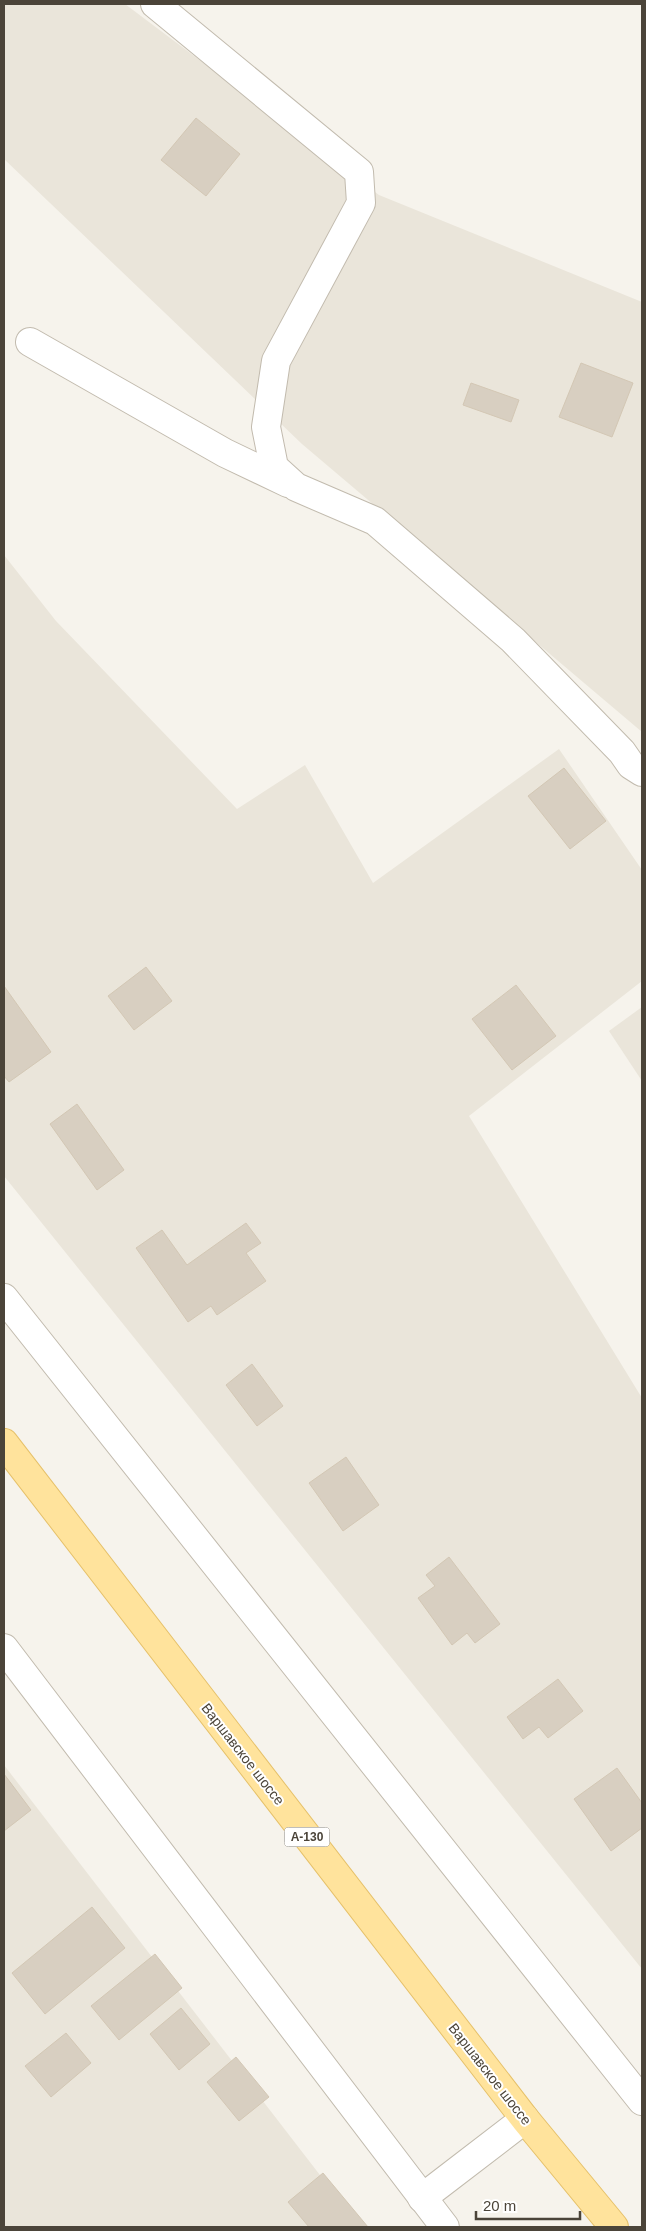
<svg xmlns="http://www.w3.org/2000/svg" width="646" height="2231" font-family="Helvetica,sans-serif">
  <rect width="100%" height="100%" fill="#f6f3ec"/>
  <g fill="#eae5da">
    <polygon points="4,4 125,4 379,195 642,302 642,732 302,444 4,159"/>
    <polygon points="4,555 56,621 237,809 305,765 373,883 559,749 642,870 642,981 469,1116 642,1398 642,1969 4,1176"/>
    <polygon points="642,1007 642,1081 609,1031"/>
    <polygon points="4,1765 360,2227 4,2227"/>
  </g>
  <g fill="#d8cfc1" stroke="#d3c7b4">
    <polygon points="196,118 240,154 206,196 161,160"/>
    <polygon points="581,363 633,383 612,437 559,417"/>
    <polygon points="471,383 519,400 511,422 463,405"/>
    <polygon points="564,768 606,821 570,849 528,796"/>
    <polygon points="146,967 172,1001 134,1030 108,996"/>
    <polygon points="516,985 556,1036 512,1070 472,1019"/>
    <polygon points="4,986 51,1052 9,1082 4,1076"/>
    <polygon points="77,1104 124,1170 97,1190 50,1124"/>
    <polygon points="246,1223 261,1243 246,1253 266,1281 217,1315 211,1306 188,1322 136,1248 162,1230 187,1265"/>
    <polygon points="252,1364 283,1406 257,1426 226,1385"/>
    <polygon points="346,1457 379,1505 343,1531 309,1483"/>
    <polygon points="449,1557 500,1624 475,1643 467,1633 452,1645 418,1598 435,1586 426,1575"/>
    <polygon points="558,1679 583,1711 548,1738 539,1727 523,1739 507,1717"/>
    <polygon points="617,1768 642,1803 642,1828 611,1851 574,1799"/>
    <polygon points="4,1774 31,1810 4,1831"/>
    <polygon points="92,1907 125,1948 45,2014 12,1973"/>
    <polygon points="155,1954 182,1988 119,2040 91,2006"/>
    <polygon points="181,2008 210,2044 179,2070 150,2034"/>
    <polygon points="66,2033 91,2063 51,2097 25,2066"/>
    <polygon points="236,2057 269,2097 239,2121 207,2082"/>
    <polygon points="323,2173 368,2227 309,2227 288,2202"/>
  </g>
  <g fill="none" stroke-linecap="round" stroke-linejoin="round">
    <g stroke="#c2bbae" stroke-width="30">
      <g id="minor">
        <polyline points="155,4 359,172 361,203 276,361 266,427 274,467 296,487 375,521 513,640 622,752 631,765 642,772"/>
        <polyline points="30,342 225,453 288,483"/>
        <polyline points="4,1298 642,2101"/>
        <polyline points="4,1648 445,2227"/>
        <polyline points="422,2198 525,2119"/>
      </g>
    </g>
    <g stroke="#e6c16a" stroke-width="30">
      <polyline id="major" points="4,1443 525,2119 614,2227"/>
    </g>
    <use href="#minor" stroke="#fff" stroke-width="28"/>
    <use href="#major" stroke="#ffe39c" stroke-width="28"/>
  </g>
  <g text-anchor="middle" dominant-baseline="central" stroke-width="4" stroke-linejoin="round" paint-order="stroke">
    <rect fill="#fff" stroke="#817c74" stroke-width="1" x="284.5" y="1827.5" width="45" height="19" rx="4"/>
    <g font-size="12" font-weight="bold" fill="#4b4439">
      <text x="307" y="1837">А-130</text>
    </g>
    <g font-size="14" fill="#4b4439" stroke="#fff">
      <text transform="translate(243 1754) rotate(52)">Варшавское шоссе</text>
      <text transform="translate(490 2074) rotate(52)">Варшавское шоссе</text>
    </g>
  </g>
  <rect width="646" height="2231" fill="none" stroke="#4b4439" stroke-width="10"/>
  <path d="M476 2211v8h104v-8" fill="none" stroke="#4b4439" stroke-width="2.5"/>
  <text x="483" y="2211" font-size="15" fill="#4b4439" stroke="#ffffff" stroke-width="4" paint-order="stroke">20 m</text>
</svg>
